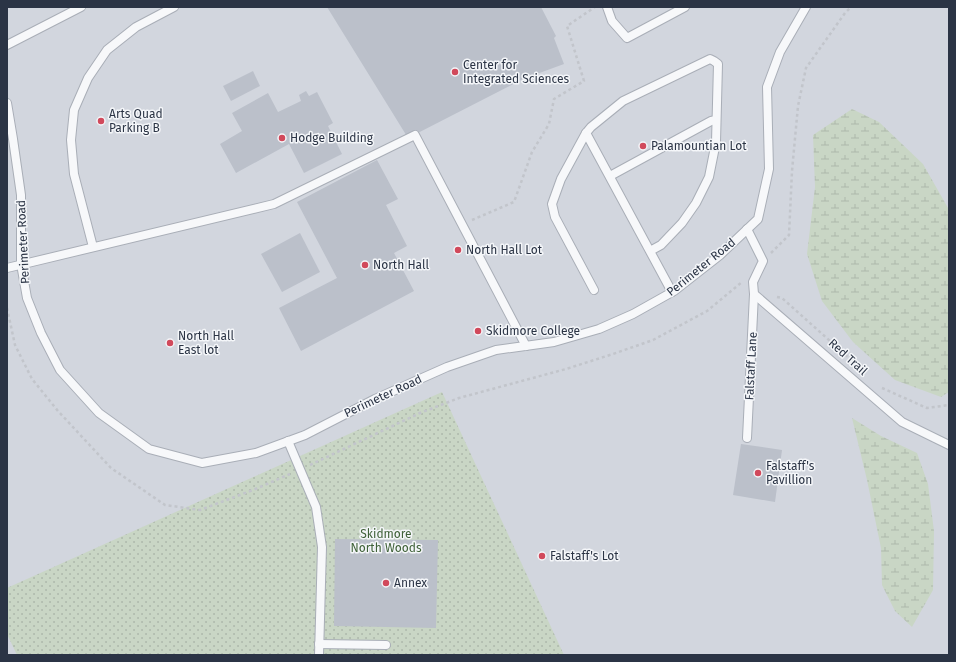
<svg xmlns="http://www.w3.org/2000/svg" width="956" height="662" font-family="'Fira Sans',sans-serif">
  <defs>
    <pattern id="wetland-marsh" width="20" height="14" patternUnits="userSpaceOnUse"><rect width="20" height="14" fill="#c9d6c5"/><path d="M1 5h8M5 5V1M11 12h8M15 12V8" fill="none" stroke="#adb8ab"/></pattern>
    <pattern id="park-dots" width="8" height="8" patternUnits="userSpaceOnUse"><rect width="8" height="8" fill="#c9d6c5"/><path d="M2 2h.1M6 6h.1" fill="none" stroke="#adb8ab" stroke-width="1.8" stroke-linecap="round"/></pattern>
  </defs>
  <rect width="100%" height="100%" fill="#e4e7ec"/>
  <rect fill="#d2d6de" x="7" y="7" width="942" height="648"/>
  <g fill="url(#wetland-marsh)">
    <polygon points="852,109 879,122 923,164 948,208 949,215 949,392 941,397 895,380 853,342 822,301 807,254 815,187 813,135"/>
    <polygon points="852,418 881,436 917,453 928,484 934,531 933,590 912,627 895,611 882,585 881,548 867,480"/>
  </g>
  <polygon fill="url(#park-dots)" points="442,392 564,655 17,655 7,634 7,588"/>
  <g fill="#bbc0ca">
    <polygon points="327,7 541,7 556,36 554,38 564,64 523,79 408,138"/>
    <polygon points="253,71 260,86 231,101 223,86"/>
    <polygon points="306,91 309,96 317,92 333,123 328,126 342,154 304,173 289,144 236,173 220,144 242,131 232,113 268,93 278,112 301,101 299,95"/>
    <polygon points="377,160 398,199 386,205 407,246 394,253 414,291 301,351 279,308 337,278 297,202"/>
    <polygon points="300,233 320,272 282,292 261,254"/>
    <polygon points="741,444 782,450 775,502 733,495"/>
    <polygon points="335,539 438,540 436,628 334,626"/>
  </g>
  <g fill="none" stroke-linecap="round" stroke-linejoin="round">
    <g stroke="#a9aeb7" stroke-width="10">
      <g id="lane">
        <polyline points="607,7 612,21 627,38 685,7"/>
        <polyline points="7,45 81,7"/>
        <polyline points="7,103 13,139 21,195 21,264 27,298 41,333 60,370 99,413 149,449 202,463 256,453 305,435 375,399 447,367 496,350 554,342 599,329 633,314 674,291 720,255 758,219 769,169 767,87 780,52 806,7"/>
        <polyline points="586,133 561,179 552,204 555,217 594,290"/>
        <polyline points="610,176 711,121 716,120"/>
        <polyline points="747,229 763,261 753,282 754,294 902,422 949,445"/>
        <polyline points="93,247 74,174 71,140 74,110 88,78 107,50 136,27 174,7"/>
        <polyline points="650,251 661,245 682,223 696,203 709,177 716,142 718,64 714,61 710,59 623,101 591,127 586,133 672,292"/>
        <polyline points="7,268 274,204 415,135 526,346"/>
        <polyline points="747,438 754,294"/>
        <polyline points="288,441 316,507 322,547 319,655"/>
        <polyline points="319,644 386,645"/>
      </g>
    </g>
    <g stroke="#c2c5cb" stroke-width="2.5" stroke-dasharray="3 3" stroke-linecap="butt">
      <polyline points="472,220 514,202 532,152 549,124 554,99 584,81 567,26 595,7"/>
      <polyline points="771,253 789,235 792,171 798,106 806,68 845,13 851,7"/>
      <polyline points="777,297 782,298 849,358"/>
      <polyline points="7,308 15,345 32,379 58,411 111,468 165,505 200,510 253,490 290,474"/>
      <polyline points="882,388 927,408 949,405"/>
      <polyline points="310,465 420,413 459,398 566,369 613,354 653,340 707,311 742,282"/>
    </g>
    <use href="#lane" stroke="#f7f8fa" stroke-width="8"/>
  </g>
  <g fill="#d1495b" stroke="#f4f6f9" stroke-width="1.5">
    <circle cx="455" cy="72" r="4"/>
    <circle cx="101" cy="121" r="4"/>
    <circle cx="282" cy="138" r="4"/>
    <circle cx="643" cy="146" r="4"/>
    <circle cx="458" cy="250" r="4"/>
    <circle cx="365" cy="265" r="4"/>
    <circle cx="478" cy="331" r="4"/>
    <circle cx="170" cy="343" r="4"/>
    <circle cx="758" cy="473" r="4"/>
    <circle cx="542" cy="556" r="4"/>
    <circle cx="386" cy="583" r="4"/>
  </g>
  <g text-anchor="middle" dominant-baseline="central" stroke-width="3" stroke-linejoin="round" paint-order="stroke">
    <g font-size="12" fill="#2b3445" stroke="#f4f6f9" text-anchor="start">
      <text x="463" y="65">Center for<tspan x="463" dy="14">Integrated Sciences</tspan></text>
      <text x="109" y="114">Arts Quad<tspan x="109" dy="14">Parking B</tspan></text>
      <text x="290" y="138">Hodge Building</text>
      <text x="651" y="146">Palamountian Lot</text>
      <text x="466" y="250">North Hall Lot</text>
      <text x="373" y="265">North Hall</text>
      <text x="486" y="331">Skidmore College</text>
      <text x="178" y="336">North Hall<tspan x="178" dy="14">East lot</tspan></text>
      <text x="766" y="466">Falstaff's<tspan x="766" dy="14">Pavillion</tspan></text>
      <text x="550" y="556">Falstaff's Lot</text>
      <text x="394" y="583">Annex</text>
    </g>
    <g font-size="12" fill="#2b3445" stroke="#f4f6f9">
      <text transform="translate(23 242) rotate(-93)">Perimeter Road</text>
      <text transform="translate(701 267) rotate(-39)">Perimeter Road</text>
      <text transform="translate(848 357) rotate(42)">Red Trail</text>
      <text transform="translate(751 366) rotate(-87)">Falstaff Lane</text>
      <text transform="translate(383 396) rotate(-25)">Perimeter Road</text>
    </g>
    <g font-size="12" fill="#3f6138" stroke="#f4f6f9">
      <text x="386" y="534">Skidmore<tspan x="386" dy="14">North Woods</tspan></text>
    </g>
  </g>
  <rect width="956" height="662" fill="none" stroke="#2b3445" stroke-width="16"/>
</svg>
